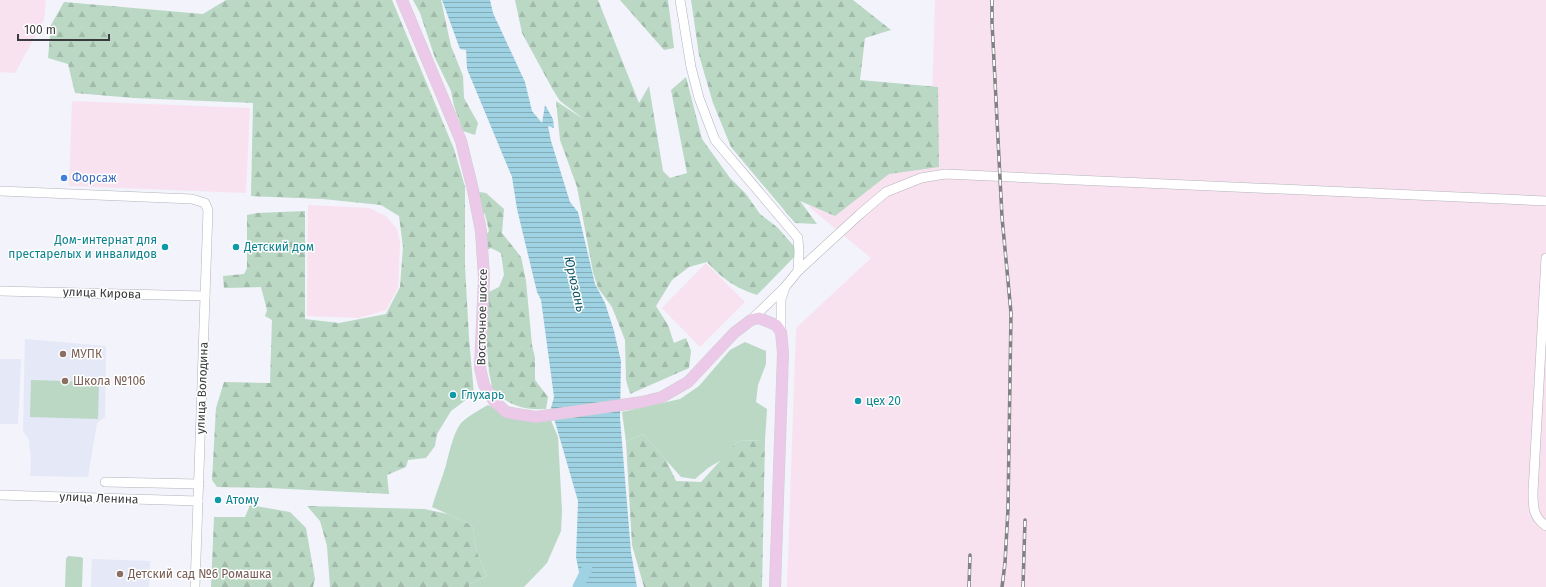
<svg xmlns="http://www.w3.org/2000/svg" width="1546" height="587" font-family="'Fira Sans',sans-serif">
  <defs>
    <pattern id="forest-firs" width="22" height="20" patternUnits="userSpaceOnUse"><rect width="22" height="20" fill="#bad8c4"/><path d="M5 1l3.5 6h-7zM16 11l3.5 6h-7z" fill="#a1baa9"/></pattern>
    <pattern id="water-rules" width="6" height="5" patternUnits="userSpaceOnUse"><rect width="6" height="5" fill="#9fd3e3"/><path d="M0 2.5h6" fill="none" stroke="#83acb9"/></pattern>
  </defs>
  <rect width="100%" height="100%" fill="#f2f3fb"/>
  <g fill="#f9e2ef">
    <polygon points="0,0 46,0 44,20 15,73 0,72"/>
    <polygon points="935,0 1546,0 1546,587 787,587 796,328 871,258 809,207 931,134"/>
    <polygon points="72,101 250,108 246,193 69,186"/>
    <polygon points="308,205 369,208 386,216 397,229 400,242 398,288 386,310 359,318 307,316"/>
    <polygon points="706,263 745,302 700,347 662,308"/>
  </g>
  <g fill="#e4e8f7">
    <polygon points="25,339 106,346 105,417 97,423 88,477 30,476 31,461 29,440 23,431"/>
    <polygon points="0,359 21,359 18,424 0,424"/>
    <polygon points="92,559 150,561 149,587 91,587"/>
  </g>
  <g fill="#bad8c4">
    <polygon points="745,342 766,351 766,364 758,385 756,402 767,409 765,440 738,441 723,459 708,468 695,479 681,477 643,434 626,442 622,412 680,399 699,386 730,350"/>
    <polygon points="31,380 99,382 98,419 30,417"/>
    <path d="M 488,405 L 499,411 L 550,418 L 558,437 L 562,511 L 561,531 L 547,563 L 524,587 L 469,587 L 470,584 L 487,576 L 476,550 L 473,526 L 448,514 L 432,507 C 436,493 442,479 446,465 C 449,454 454,430 462,422 C 470,415 479,410 488,405 Z"/>
    <polygon points="68,556 80,557 83,558 82,587 65,587 66,559"/>
  </g>
  <g fill="url(#forest-firs)">
    <polygon points="226,0 392,0 454,149 465,187 465,266 469,338 474,394 451,411 437,434 435,446 426,458 408,460 406,467 387,475 389,494 268,488 217,487 212,480 216,408 224,382 270,383 272,320 265,316 267,310 261,287 224,288 223,276 244,274 247,268 247,215 257,213 305,211 305,319 339,323 386,314 400,287 403,247 399,216 381,205 323,199 251,196 253,103 134,98 75,93 68,64 48,58 51,25 64,2 203,14"/>
    <polygon points="413,0 441,0 451,46 463,76 464,98 478,123 475,135 463,131 454,106 451,91 435,58 420,13"/>
    <path d="M 515,0 L 598,0 L 639,103 L 649,86 L 663,171 L 670,178 L 687,173 L 671,90 L 686,77 L 702,139 L 730,178 L 746,194 L 760,214 L 778,228 L 799,252 L 757,295 C 734,287 724,280 707,262 L 689,267 L 672,280 L 656,306 L 668,325 L 674,343 L 686,338 L 691,351 L 689,368 L 630,394 L 626,380 L 625,340 L 612,307 L 598,288 L 593,272 L 577,187 L 560,140 L 556,101 L 585,120 L 560,101 L 553,90 L 522,33 Z"/>
    <polygon points="620,0 668,0 674,48 664,50"/>
    <polygon points="691,0 853,0 891,30 865,38 860,80 938,87 939,167 889,174 835,216 800,201 817,224 795,223 731,147 713,103 699,55"/>
    <path d="M 479,192 L 486,193 L 504,209 L 502,233 L 521,257 L 526,281 L 532,345 L 535,358 L 535,380 L 548,397 L 546,409 C 522,410 512,406 493,391 L 489,372 L 483,295 L 499,287 L 504,275 L 501,253 L 491,248 L 483,252 L 482,240 L 489,231 L 485,214 L 480,211 Z"/>
    <polygon points="643,434 666,460 676,481 701,482 738,441 765,440 762,587 644,587 632,545 626,442"/>
    <polygon points="250,505 290,512 306,528 315,579 313,587 211,587 214,517 245,517"/>
    <polygon points="307,506 424,509 448,514 473,526 476,550 487,576 470,584 469,587 330,587 327,546 320,521"/>
  </g>
  <polygon fill="url(#water-rules)" points="442,0 490,0 493,13 525,82 532,111 542,123 545,105 553,119 554,128 548,126 551,141 570,202 578,212 595,284 605,303 614,331 621,361 620,418 631,552 637,587 582,587 576,557 578,501 551,408 554,397 541,300 537,292 517,209 512,177 467,69 466,50 460,49"/>
  <g fill="none" stroke-linecap="round" stroke-linejoin="round">
    <polyline stroke="#9fd3e3" stroke-width="11" points="578,587 587,569"/>
    <g stroke="#b2b3bb" stroke-width="10">
      <g id="minor">
        <polyline points="680,0 691,67 699,98 715,140 798,238 799,252 798,271"/>
        <polyline points="0,191 192,199 205,203 208,210 195,587"/>
        <path d="M 1546,258 L 1533,492 C 1533,507 1533,517 1546,526"/>
        <polyline points="0,291 205,296"/>
        <polyline points="751,320 784,288"/>
        <polyline points="781,332 781,299 785,287 798,271 860,214 886,192 921,178 945,174 1546,201"/>
        <polyline points="105,482 199,484"/>
        <polyline points="0,495 198,501"/>
      </g>
    </g>
    <g stroke="#d0d0d1" stroke-width="12">
      <polyline id="major" points="402,0 461,141 473,190 481,231 484,278 480,368 484,385 494,401 506,412 516,414 536,417 642,402 662,397 688,382 734,333 751,320 759,318 776,325 781,332 783,353 775,587"/>
    </g>
    <use href="#minor" stroke="#fff" stroke-width="9"/>
    <use href="#major" stroke="#ecc8e9" stroke-width="11"/>
    <g stroke="#808185" stroke-width="3.5">
      <g id="rail">
        <polyline points="992,0 992,22 1002,217 1011,313 1008,509 1005,563 1002,587"/>
        <polyline points="969,587 970,555"/>
        <polyline points="1023,587 1025,520"/>
      </g>
    </g>
    <use href="#rail" stroke="#fff" stroke-width="2" stroke-dasharray="6" stroke-linecap="butt"/>
  </g>
  <circle fill="#3f7fe0" stroke="#fff" stroke-width="1.5" cx="64" cy="178" r="4"/>
  <g fill="#0f9aa8" stroke="#fff" stroke-width="1.5">
    <circle cx="165" cy="247" r="4"/>
    <circle cx="236" cy="247" r="4"/>
    <circle cx="453" cy="395" r="4"/>
    <circle cx="858" cy="401" r="4"/>
    <circle cx="218" cy="500" r="4"/>
  </g>
  <g fill="#8d6e63" stroke="#fff" stroke-width="1.5">
    <circle cx="63" cy="354" r="4"/>
    <circle cx="65" cy="381" r="4"/>
    <circle cx="120" cy="574" r="4"/>
  </g>
  <g text-anchor="middle" dominant-baseline="central" stroke-width="3" stroke-linejoin="round" paint-order="stroke">
    <g font-size="12" fill="#366cbe" stroke="#fff" text-anchor="start">
      <text x="72" y="178">Форсаж</text>
    </g>
    <g font-size="12" fill="#0d838f" stroke="#fff" text-anchor="start">
      <text x="157" y="240" text-anchor="end">Дом-интернат для<tspan x="157" dy="14">престарелых и инвалидов</tspan></text>
      <text x="244" y="247">Детский дом</text>
      <text x="461" y="395">Глухарь</text>
      <text x="866" y="401">цех 20</text>
      <text x="226" y="500">Атому</text>
    </g>
    <g font-size="12" fill="#3a3b3e" stroke="#fff">
      <text transform="translate(102 293) rotate(2)">улица Кирова</text>
      <text transform="translate(482 317) rotate(-89)">Восточное шоссе</text>
      <text transform="translate(202 388) rotate(-88)">улица Володина</text>
      <text transform="translate(99 498) rotate(2)">улица Ленина</text>
    </g>
    <g font-size="12" fill="#785e54" stroke="#fff" text-anchor="start">
      <text x="71" y="354">МУПК</text>
      <text x="73" y="381">Школа №106</text>
      <text x="128" y="574">Детский сад №6 Ромашка</text>
    </g>
    <g font-size="13" font-style="italic" fill="#135869" stroke="#fff">
      <text transform="translate(575 284) rotate(77)">Юрюзань</text>
    </g>
  </g>
  <path d="M18 34v6h91v-6" fill="none" stroke="#3a3b3e" stroke-width="2"/>
  <text x="24" y="34" font-size="12" fill="#3a3b3e" stroke="#ffffff" stroke-width="3" paint-order="stroke">100 m</text>
</svg>
